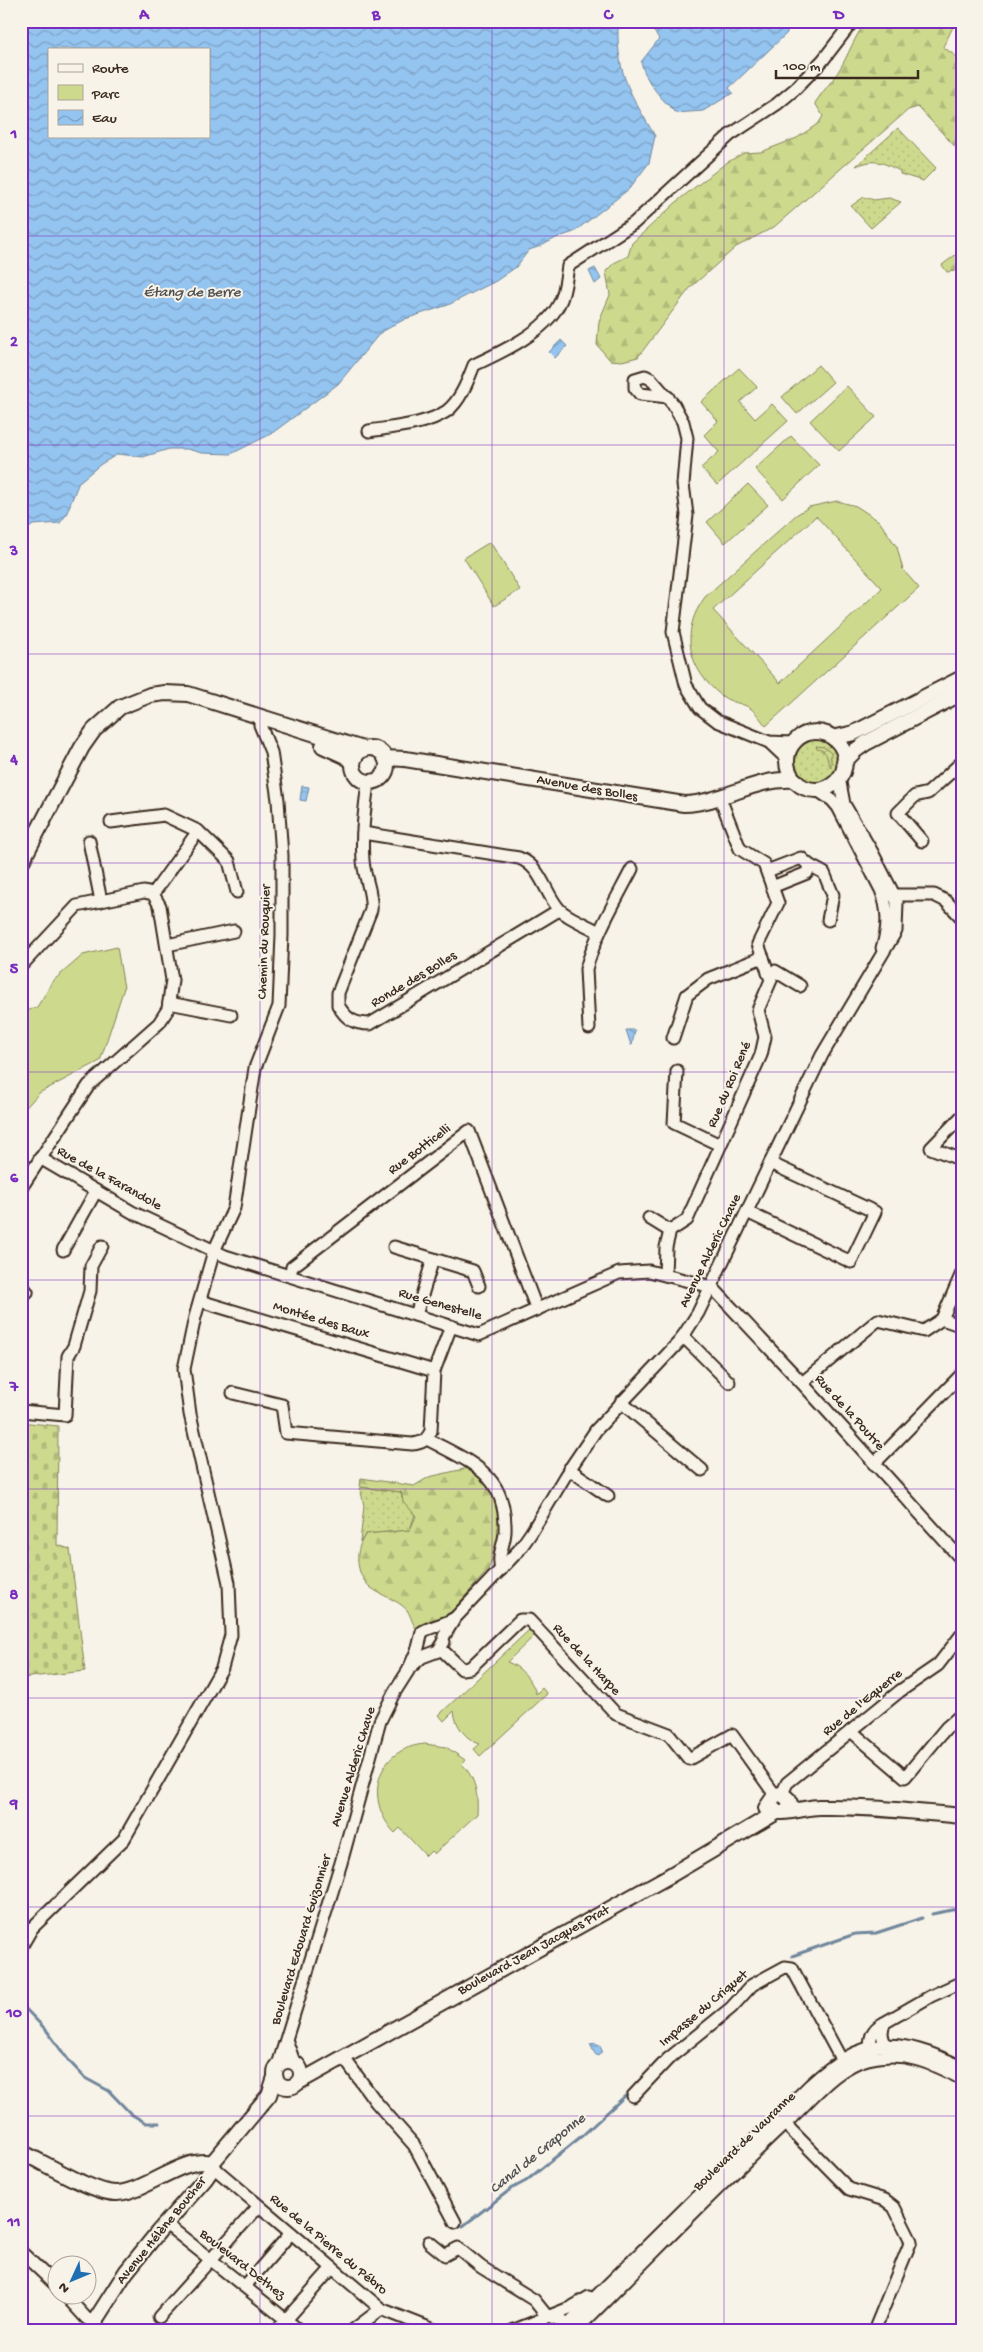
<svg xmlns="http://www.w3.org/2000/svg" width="983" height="2352" font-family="'Gochi Hand',sans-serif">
  <defs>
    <pattern id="grass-dots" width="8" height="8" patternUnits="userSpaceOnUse" patternTransform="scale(1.25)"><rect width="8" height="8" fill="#cdda8e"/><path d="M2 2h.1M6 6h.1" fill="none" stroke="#b1bb7a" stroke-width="1.8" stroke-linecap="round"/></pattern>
    <pattern id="forest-firs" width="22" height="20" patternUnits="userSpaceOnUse" patternTransform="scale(1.25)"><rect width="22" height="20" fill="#cdda8e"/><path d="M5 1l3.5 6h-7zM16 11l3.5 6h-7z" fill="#b1bb7a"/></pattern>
    <pattern id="cemetery-stones" width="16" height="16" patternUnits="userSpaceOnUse" patternTransform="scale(1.25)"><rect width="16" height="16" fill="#cdda8e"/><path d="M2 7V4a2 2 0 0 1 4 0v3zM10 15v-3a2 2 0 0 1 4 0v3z" fill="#b1bb7a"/></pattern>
    <pattern id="garden-furrows" width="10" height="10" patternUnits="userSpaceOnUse" patternTransform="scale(1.25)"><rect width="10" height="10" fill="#cdda8e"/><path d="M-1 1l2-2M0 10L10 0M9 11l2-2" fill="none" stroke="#b1bb7a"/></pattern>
    <pattern id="water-waves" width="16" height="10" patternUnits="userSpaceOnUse" patternTransform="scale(1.25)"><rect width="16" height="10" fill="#94c4f0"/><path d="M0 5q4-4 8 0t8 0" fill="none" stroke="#7a9fc2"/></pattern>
  </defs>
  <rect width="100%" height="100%" fill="#f7f3e8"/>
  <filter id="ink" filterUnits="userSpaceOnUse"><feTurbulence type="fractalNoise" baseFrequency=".02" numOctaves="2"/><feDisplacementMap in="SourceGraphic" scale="10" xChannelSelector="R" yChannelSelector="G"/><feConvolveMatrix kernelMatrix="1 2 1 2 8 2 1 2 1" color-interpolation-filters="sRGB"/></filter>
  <g filter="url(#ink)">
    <g fill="url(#grass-dots)" stroke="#848256">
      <path d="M 898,128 L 936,168 L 923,181 L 900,174 L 900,171 C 881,162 877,158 856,166 Z"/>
      <polygon points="864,197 874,200 889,198 901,202 871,228 851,206"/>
      <path d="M 817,739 C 864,747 822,807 799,772 C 789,757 801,742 817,739 Z"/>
      <polygon points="360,1487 401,1492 402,1497 415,1514 410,1530 366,1534 360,1542 364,1506"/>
    </g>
    <g fill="url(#forest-firs)" stroke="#848256">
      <path d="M 867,21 L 956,21 L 943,47 L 962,60 L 962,154 L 918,107 L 908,110 L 774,227 L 736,247 L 690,288 L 638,357 L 622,361 L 610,360 L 597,345 L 599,321 L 610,295 L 606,271 L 614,263 L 628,256 L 632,243 L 681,198 L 726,163 L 744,153 L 761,152 L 797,138 L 819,123 L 823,116 L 815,103 C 822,92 831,83 838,72 C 849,55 854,36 867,21 Z"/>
      <polygon points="962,250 962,264 955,271 947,272 942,265"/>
      <path d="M 468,1468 L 487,1485 L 493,1496 L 501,1527 L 496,1550 L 488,1570 L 452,1611 L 422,1629 L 415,1627 C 412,1622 410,1614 407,1610 C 397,1599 381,1596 370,1587 C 355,1574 354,1549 366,1534 L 410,1530 L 416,1516 L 403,1501 L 401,1492 L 360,1487 L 361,1478 L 414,1486 L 429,1477 Z"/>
    </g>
    <polygon fill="url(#cemetery-stones)" stroke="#848256" points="21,1422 58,1426 57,1545 70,1549 85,1671 21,1678"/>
    <g fill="#cdda8e" stroke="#848256" fill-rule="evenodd">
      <polygon points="818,365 833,382 797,414 782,397"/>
      <polygon points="739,368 757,387 740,402 755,419 772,404 788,421 717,485 701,468 719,452 704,435 718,421 701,402"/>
      <polygon points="847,386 876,417 839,451 810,421"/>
      <polygon points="791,436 819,465 783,499 755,469"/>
      <polygon points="748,484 768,505 725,543 707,522"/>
      <path d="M 837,501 L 856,506 L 879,521 L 897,547 L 903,570 L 919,588 L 766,726 C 761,720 756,712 750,708 C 743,703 731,703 722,696 C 688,670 679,632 705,597 L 796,515 L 809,507 ZM 816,516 L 882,588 L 780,683 L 713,610 Z"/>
      <polygon points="490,542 520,590 494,606 464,558"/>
      <polygon points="117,947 124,988 100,1061 39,1093 21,1113 21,1013 37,1007 54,980 83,955"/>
      <path d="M 531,1628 L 536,1634 L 507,1662 C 520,1666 533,1681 536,1694 L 542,1688 L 547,1694 L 480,1756 L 474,1749 L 480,1744 C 466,1740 455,1725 454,1711 L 444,1721 L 439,1715 Z"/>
      <path d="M 425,1744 L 446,1747 L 465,1760 L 462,1764 C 476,1779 478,1794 477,1814 L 434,1854 L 431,1851 L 426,1856 L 400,1828 L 395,1833 C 363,1800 376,1748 425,1744 Z"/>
    </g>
    <path fill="url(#garden-furrows)" stroke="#848256" d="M 816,746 L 824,747 L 831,753 L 831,767 C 825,760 830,751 817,749 Z"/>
    <g fill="url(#water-waves)" stroke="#70869c" fill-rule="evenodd">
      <path d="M 21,21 L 787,21 L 787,33 L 729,88 L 733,93 L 703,111 L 676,113 C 661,98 646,83 641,62 L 659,39 C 651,22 633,27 618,28 C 617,77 632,96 655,136 L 649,163 L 629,189 L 574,232 L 556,238 L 541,246 L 529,250 L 516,267 L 496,281 L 448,305 L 405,319 L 380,333 L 338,384 L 271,434 L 231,454 L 202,453 L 187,449 L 169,449 L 143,457 L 118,454 L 101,464 L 79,482 L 66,515 L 60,523 L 33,525 L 21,534 ZM 49,49 L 209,49 L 209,136 L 49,136 Z"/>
      <polygon points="595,268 601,279 595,284 589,271"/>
      <polygon points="561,340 567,346 555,358 549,352"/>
      <polygon points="302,786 309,787 306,801 300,800"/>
      <polygon points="626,1030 635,1030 632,1045 631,1045"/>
      <polygon points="595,2043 600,2045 602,2051 598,2056 595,2054 590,2044"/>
    </g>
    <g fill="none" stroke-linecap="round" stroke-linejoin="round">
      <g stroke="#70869c" stroke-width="3">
        <polyline points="932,1914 962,1908"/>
        <polyline points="792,1956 855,1934 876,1933 922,1918"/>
        <polyline points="21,2004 47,2031 69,2061 85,2078 109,2091 131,2114 146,2123 160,2123"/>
        <polyline points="463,2226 511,2189 526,2181 583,2135 625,2096"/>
      </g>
      <g stroke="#3b2a1e" stroke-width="15">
        <g id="minor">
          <polyline points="668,397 640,394 635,388 635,379 645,376 651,379 673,404 683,422 687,438 683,484 687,515 673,632 686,685 700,708 717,721 769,742 793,743"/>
          <path d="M 369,431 C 393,427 426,425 447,411 C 461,400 468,380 474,365 C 502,352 545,332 559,304 C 565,294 566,278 568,266 L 634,223 L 730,135 L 777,104 L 795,89 L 823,60 L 853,21"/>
          <polyline points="769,742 787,759"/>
          <path d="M 368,782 C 365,808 361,834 363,860 C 364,878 373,892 371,910 L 338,993 L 338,1005 C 346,1019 354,1024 370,1024 L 559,910"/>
          <path d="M 817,790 L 832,800 L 838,807 L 881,890 C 889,910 889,928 882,948"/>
          <polyline points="111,822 164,815 198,831 229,861 237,892"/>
          <path d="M 363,833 L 519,858 C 542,867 544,892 559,909 C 566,917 589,926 599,932"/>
          <polyline points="89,841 101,901"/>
          <polyline points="922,841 898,813 915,796 928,793 962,762"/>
          <polyline points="809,865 824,873 833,895 828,920"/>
          <polyline points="767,871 801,858 809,865 807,873 772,887"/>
          <polyline points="153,894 198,831"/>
          <polyline points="888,895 934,895 946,901 962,918"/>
          <polyline points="167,945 234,931"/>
          <polyline points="21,966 77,906 144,892 153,894 160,906 172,980 168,1009 159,1023 89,1085 21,1188"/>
          <polyline points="768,973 775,971 800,986"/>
          <polyline points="169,1003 231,1015"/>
          <path d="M 589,1028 L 586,969 C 596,933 615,902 632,869"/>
          <polyline points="673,1038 687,995 708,979 763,957"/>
          <polyline points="677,1071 674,1123 720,1145"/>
          <polyline points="962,1116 931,1148 962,1160"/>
          <polyline points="40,1158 132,1212 225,1256 479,1335 619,1273 649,1271 712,1287 802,1383 962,1560"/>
          <polyline points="747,1212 851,1262 875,1212 770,1163"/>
          <polyline points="649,1218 670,1231"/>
          <polyline points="394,1247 473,1271 479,1286"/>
          <polyline points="63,1250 96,1191"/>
          <polyline points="290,1275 292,1267 469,1131 537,1310"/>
          <polyline points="665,1275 666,1247 670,1231 687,1220 761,1055 765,1037 758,1010 771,980 758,944 778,903 764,864 740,849 720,798"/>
          <polyline points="21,1284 27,1292 21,1299"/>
          <polyline points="200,1301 434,1371"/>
          <polyline points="416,1315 433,1259"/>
          <polyline points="942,1319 962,1326"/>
          <polyline points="683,1336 729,1382"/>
          <polyline points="802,1383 878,1320 924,1331 942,1319 962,1273"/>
          <path d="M 233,1393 L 282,1405 L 286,1433 L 412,1444 C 422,1443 426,1441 431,1431 L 434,1371 L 451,1326"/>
          <polyline points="621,1402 702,1470"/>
          <polyline points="21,1411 65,1415 68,1356 74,1346 90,1291 91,1266 102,1246"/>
          <path d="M 427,1439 C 471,1463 507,1473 505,1532 C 504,1547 497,1554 501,1570"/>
          <polyline points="874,1464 962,1374"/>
          <polyline points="569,1469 608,1496"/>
          <polyline points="444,1636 455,1618 519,1550 531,1533 565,1476 596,1430 680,1341 698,1313 822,1055 896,931 897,902 893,893 872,852 844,804 839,777"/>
          <polyline points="441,1649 462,1669 470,1668 520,1620 529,1620 616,1714 669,1734 689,1759 732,1735 775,1795"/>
          <polyline points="412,1666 422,1657 438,1651 444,1642"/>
          <polyline points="851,1731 905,1777 946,1728 962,1714"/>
          <polyline points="782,1794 787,1783 900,1691 938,1665 962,1634"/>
          <polyline points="21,1947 32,1928 124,1839 222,1668 231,1635 229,1583 190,1414 184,1369 195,1317 214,1251 234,1208 255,1068 279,1006 282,935 282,856 278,800 271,752 260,725 260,716"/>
          <polyline points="884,2023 931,1996 962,1982"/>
          <polyline points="287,2042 294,2062"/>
          <path d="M 872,2053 C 868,2041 871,2029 884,2023 C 880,2035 883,2038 887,2049"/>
          <polyline points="344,2058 376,2102 414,2145 455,2222"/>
          <path d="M 278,2065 L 341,1863 L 380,1721 L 394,1693 L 408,1671 L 418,1648 L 422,1632 C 428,1627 444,1625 453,1619"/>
          <polyline points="633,2096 668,2059 731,2008 752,1985 785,1967 792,1968 841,2059"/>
          <polyline points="785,2124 849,2189 885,2200 894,2207 911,2241 874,2331"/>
          <polyline points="212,2163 218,2171 381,2309 437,2331"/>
          <polyline points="166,2224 300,2331"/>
          <polyline points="429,2242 445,2255 458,2248 481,2267 534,2300 546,2315"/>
          <polyline points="21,2252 58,2287"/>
          <polyline points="245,2286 291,2233"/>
          <polyline points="64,2294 86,2318 94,2323"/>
          <polyline points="546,2315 590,2331"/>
          <polyline points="159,2317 259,2206"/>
          <polyline points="276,2331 332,2268"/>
          <polyline points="352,2331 381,2309"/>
          <polyline points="512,2331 572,2307 589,2297"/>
          <path d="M 561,2331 L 810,2085 C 864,2035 897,2036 962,2067"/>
          <path d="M 575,2331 C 646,2261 715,2189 788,2121 C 812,2099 836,2067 868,2059 C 904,2050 931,2063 962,2079"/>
        </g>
      </g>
      <g stroke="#3b2a1e" stroke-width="18">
        <g id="major">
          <circle cx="816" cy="761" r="29"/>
          <polyline points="833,738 854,733 962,678"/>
          <polyline points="323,746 345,756 353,762"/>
          <circle cx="370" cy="765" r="17"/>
          <path d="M 385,758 L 405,759 L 684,804 C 723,803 755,777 795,780"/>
          <polyline points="844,762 856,750 866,743 962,693"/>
          <polyline points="21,863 82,747 94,730 120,707 150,695 165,693 188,694 363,749"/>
          <path d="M 771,1803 L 774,1811 C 781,1815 808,1807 819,1807 C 866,1806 915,1812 962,1816"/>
          <polyline points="766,1808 775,1795 782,1794 789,1800 790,1804 787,1810"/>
          <circle cx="288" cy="2074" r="13"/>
          <polyline points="299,2082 669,1876 777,1812"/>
          <path d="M 21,2152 C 43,2162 95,2194 117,2193 C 148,2191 182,2156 212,2163"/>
          <polyline points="95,2331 96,2319 126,2272 159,2231 205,2179 212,2169 212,2163 269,2095 275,2077"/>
        </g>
      </g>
      <use href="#minor" stroke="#f7f3e8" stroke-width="11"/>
      <use href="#major" stroke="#f7f3e8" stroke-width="14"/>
    </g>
  </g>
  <path fill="none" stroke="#7b2cbf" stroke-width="1" stroke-opacity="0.55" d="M 260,21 L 260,2331M 492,21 L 492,2331M 724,21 L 724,2331M 21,236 L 962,236M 21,445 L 962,445M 21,654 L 962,654M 21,863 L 962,863M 21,1072 L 962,1072M 21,1280 L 962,1280M 21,1489 L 962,1489M 21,1698 L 962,1698M 21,1907 L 962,1907M 21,2116 L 962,2116"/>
  <g text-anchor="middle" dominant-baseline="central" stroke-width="4" stroke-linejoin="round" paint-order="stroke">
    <g font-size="14" fill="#3b2a1e" stroke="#f7f3e8">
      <text transform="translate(587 789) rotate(10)">Avenue des Bolles</text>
      <text transform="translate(265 942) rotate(-88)">Chemin du Rouquier</text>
      <text transform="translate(414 980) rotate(-31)">Ronde des Bolles</text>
      <text transform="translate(730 1085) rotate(-67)">Rue du Roi René</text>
      <text transform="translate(420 1150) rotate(-37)">Rue Botticelli</text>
      <text transform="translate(109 1179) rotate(29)">Rue de la Farandole</text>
      <text transform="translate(711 1251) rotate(-64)">Avenue Alderic Chave</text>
      <text transform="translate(440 1305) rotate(16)">Rue Genestelle</text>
      <text transform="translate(321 1321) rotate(17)">Montée des Baux</text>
      <text transform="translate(849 1413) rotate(48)">Rue de la Poutre</text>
      <text transform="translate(586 1660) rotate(47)">Rue de la Harpe</text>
      <text transform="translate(863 1703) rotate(-39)">Rue de l'Equerre</text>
      <text transform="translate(354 1767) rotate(-73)">Avenue Alderic Chave</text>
      <text transform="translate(302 1940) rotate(-73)">Boulevard Edouard Guizonnier</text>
      <text transform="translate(534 1951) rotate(-29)">Boulevard Jean Jacques Prat</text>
      <text transform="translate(704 2009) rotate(-40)">Impasse du Criquet</text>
      <text transform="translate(745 2142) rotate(-44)">Boulevard de Vauranne</text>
      <text transform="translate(162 2231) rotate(-51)">Avenue Hélène Boucher</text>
      <text transform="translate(328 2245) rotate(40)">Rue de la Pierre du Pébro</text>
      <text transform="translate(242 2265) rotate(38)">Boulevard Dethez</text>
    </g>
    <g font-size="15" font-style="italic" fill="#515052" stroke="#f7f3e8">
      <text x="192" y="293">Étang de Berre</text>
      <text transform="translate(538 2154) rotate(-39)">Canal de Craponne</text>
    </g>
  </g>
  <rect width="983" height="2352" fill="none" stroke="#f7f3e8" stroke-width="55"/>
  <rect x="48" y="48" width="162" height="90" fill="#f7f3e8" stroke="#aca397"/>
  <rect x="58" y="64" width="25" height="8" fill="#f7f3e8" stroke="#aca397"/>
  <text x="92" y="72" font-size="15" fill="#3b2a1e">Route</text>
  <rect x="58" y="85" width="25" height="15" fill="#cdda8e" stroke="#aca397"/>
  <text x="92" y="98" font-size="15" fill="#3b2a1e">Parc</text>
  <rect x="58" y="110" width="25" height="15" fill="url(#water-waves)" stroke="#aca397"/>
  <text x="92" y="122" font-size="15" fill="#3b2a1e">Eau</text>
  <g transform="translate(72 2280) rotate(226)"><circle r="24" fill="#f7f3e8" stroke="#aca397"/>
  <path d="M0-4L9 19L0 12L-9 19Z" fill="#1f6fb2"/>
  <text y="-8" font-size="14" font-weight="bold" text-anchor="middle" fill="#3b2a1e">N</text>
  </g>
  <path d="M776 70v8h142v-8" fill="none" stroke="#3b2a1e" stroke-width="2.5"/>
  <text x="783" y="70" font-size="15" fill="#3b2a1e" stroke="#f7f3e8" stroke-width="4" paint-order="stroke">100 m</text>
  <rect x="28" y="28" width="928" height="2296" fill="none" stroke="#7b2cbf" stroke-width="2"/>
  <g font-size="16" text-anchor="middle" font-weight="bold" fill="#7b2cbf">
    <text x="144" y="19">A</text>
    <text x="376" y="19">B</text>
    <text x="608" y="19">C</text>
    <text x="839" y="19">D</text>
    <text x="14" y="138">1</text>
    <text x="14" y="346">2</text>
    <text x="14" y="555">3</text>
    <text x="14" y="764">4</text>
    <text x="14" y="973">5</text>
    <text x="14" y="1182">6</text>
    <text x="14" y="1391">7</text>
    <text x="14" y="1599">8</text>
    <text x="14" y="1808">9</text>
    <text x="14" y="2017">10</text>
    <text x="14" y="2226">11</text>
  </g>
</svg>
